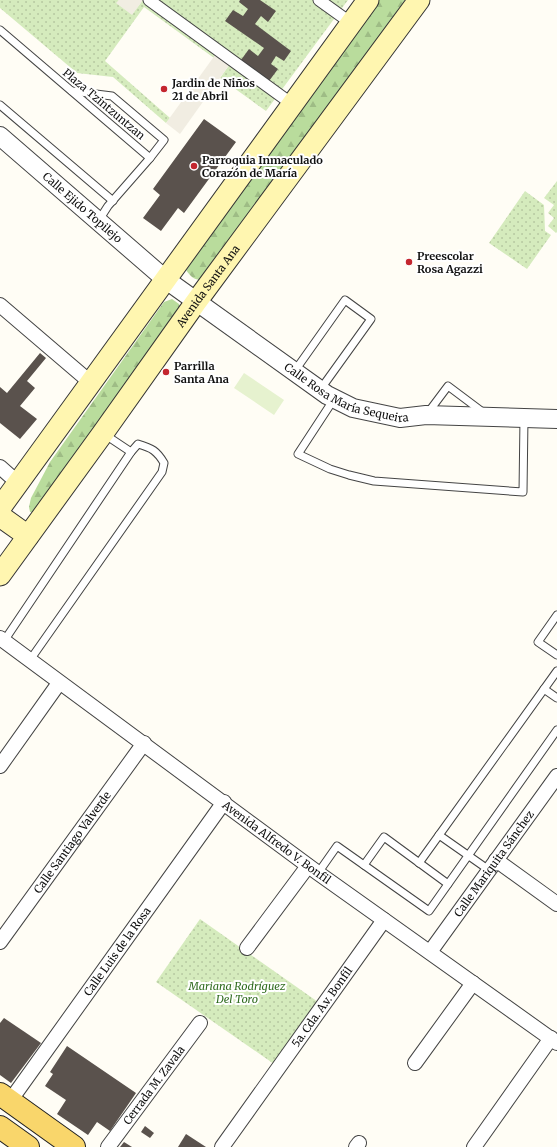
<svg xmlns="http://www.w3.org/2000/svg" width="557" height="1147" font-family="Merriweather,serif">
  <defs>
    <pattern id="grass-dots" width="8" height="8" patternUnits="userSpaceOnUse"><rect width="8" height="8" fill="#d5ebbd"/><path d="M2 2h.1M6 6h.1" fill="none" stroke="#b6c8a1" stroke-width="1.8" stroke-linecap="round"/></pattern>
    <pattern id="forest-firs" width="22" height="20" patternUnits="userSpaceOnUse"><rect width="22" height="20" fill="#b9dc9c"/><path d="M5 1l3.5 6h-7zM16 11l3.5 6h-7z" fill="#9ebc85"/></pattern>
  </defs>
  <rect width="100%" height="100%" fill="#fffdf5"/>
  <g fill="url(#grass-dots)">
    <polygon points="0,0 119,0 117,3 132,14 143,0 348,0 266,111 220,78 232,61 218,51 214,58 144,7 105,61 170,118 166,123 113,77 77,73 0,8"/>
    <polygon points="557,181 557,232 556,233 548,226 554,218 548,213 554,205 544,198"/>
    <polygon points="525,191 544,205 545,231 551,235 527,269 489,243"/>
    <polygon points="200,919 318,1002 274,1064 156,982"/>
  </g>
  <g fill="url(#forest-firs)">
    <path d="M 378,0 L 405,0 L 211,271 L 203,280 C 194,280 191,277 186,270 Z"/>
    <polygon points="172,299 179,304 181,309 34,512 30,512 29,507 31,498 50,462 164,302"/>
  </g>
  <polygon fill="#e6f2cf" points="244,373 284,400 274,415 234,388"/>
  <g fill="#f1ede2">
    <polygon points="119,0 143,0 132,15 116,3"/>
    <polygon points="218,51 232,61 180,134 166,123"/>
  </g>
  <g fill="#5a524d">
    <polygon points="240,0 260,0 276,11 268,22 261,16 255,24 291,51 284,61 276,56 271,64 278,69 269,81 241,60 249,49 258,56 264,48 225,21 233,10 243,16 248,9 239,2"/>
    <polygon points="204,119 236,142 184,213 178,208 161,231 143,218 160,195 153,189"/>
    <polygon points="40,353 46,358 27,381 35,388 20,406 37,419 20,439 0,423 0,387 7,393"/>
    <polygon points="4,1018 41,1043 11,1083 0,1075 0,1023"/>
    <polygon points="67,1046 136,1093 110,1131 97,1122 88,1135 57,1114 66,1100 45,1086 53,1074 50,1072"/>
    <polygon points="145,1126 154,1133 150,1138 141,1132"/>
    <polygon points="186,1134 206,1147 178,1147"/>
    <polygon points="124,1142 132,1147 120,1147"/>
  </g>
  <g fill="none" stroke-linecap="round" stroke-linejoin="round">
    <g stroke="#444" stroke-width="9">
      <g id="service">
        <polyline points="0,30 150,158 108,206 99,220"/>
        <polyline points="72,91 112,96 164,140 150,158"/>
        <polyline points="0,105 113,201"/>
        <polyline points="294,372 345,300 371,319 320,390"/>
        <polyline points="334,399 298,454 330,469 349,475 374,481 523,492 524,418"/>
        <polyline points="427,414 448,386 484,413"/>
        <polyline points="104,434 131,452"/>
        <polyline points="557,615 538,642 557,655"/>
        <path d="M 4,641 L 131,452 L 138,444 C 152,448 157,451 164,463 L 162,472 L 30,660"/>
        <polyline points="544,689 557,698"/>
        <polyline points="439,835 489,870"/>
        <polyline points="419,863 557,671"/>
        <polyline points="364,865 384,837 448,884"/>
        <polyline points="318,873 337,846 429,911 557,730"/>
      </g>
    </g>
    <g stroke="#444" stroke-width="13">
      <g id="pedestrian">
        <polyline points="149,0 292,104"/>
        <polyline points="319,0 351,23"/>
      </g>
    </g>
    <g stroke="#444" stroke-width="16">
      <g id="minor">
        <polyline points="0,305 90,382"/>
        <polyline points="0,467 18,483"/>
        <path id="s1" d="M 0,638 L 318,873 L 557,1043"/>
        <polyline points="0,766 59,683"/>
        <polyline points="496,860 557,904"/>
        <path id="s2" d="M 0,942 L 144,743"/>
        <polyline points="247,948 308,866"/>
        <path id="s3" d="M 430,952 L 557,776"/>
        <polyline points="415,1063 473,983"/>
        <path id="s4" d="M 10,1101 L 224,802"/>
        <path id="s5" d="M 108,1147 L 200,1023"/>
        <path id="s6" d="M 222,1147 L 384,920"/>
        <polyline points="356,1147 359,1143"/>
        <polyline points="474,1147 551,1038"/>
      </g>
    </g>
    <g stroke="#444" stroke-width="20">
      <g id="tertiary">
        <path id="s7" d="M 0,136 L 165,279 L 327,395 L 353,408 L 400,418 L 426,415 L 557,419"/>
      </g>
    </g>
    <g stroke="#333" stroke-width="23">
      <g id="secondary">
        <polyline points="0,508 368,0"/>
        <polyline points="0,516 28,536"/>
        <path id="s8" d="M 0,575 L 103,433 L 196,302 L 419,0"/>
      </g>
    </g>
    <g stroke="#222" stroke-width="24">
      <g id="primary">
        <polyline points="0,1094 74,1147"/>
        <polyline points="0,1127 28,1147"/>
      </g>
    </g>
    <use href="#service" stroke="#fff" stroke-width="7"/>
    <use href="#pedestrian" stroke="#fff" stroke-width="11"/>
    <use href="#minor" stroke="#fff" stroke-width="14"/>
    <use href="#tertiary" stroke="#fff" stroke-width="18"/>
    <use href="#secondary" stroke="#fff6b0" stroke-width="21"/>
    <use href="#primary" stroke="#f9d66b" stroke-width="22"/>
  </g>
  <g fill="#c4262e" stroke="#fff" stroke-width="1.5">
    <circle cx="164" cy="89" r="4"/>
    <circle cx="194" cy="166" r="4"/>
    <circle cx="409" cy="262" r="4"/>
    <circle cx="166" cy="372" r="4"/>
  </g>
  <g text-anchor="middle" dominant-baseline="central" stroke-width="4" stroke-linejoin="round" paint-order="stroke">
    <g font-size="11" font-weight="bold" fill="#111" stroke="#fff" text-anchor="start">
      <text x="172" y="83">Jardin de Niños<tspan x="172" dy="13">21 de Abril</tspan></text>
      <text x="202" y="160">Parroquia Inmaculado<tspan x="202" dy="13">Corazón de María</tspan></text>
      <text x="417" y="256">Preescolar<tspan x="417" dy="13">Rosa Agazzi</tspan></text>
      <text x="174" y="366">Parrilla<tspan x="174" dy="13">Santa Ana</tspan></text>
    </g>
    <g font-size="11" fill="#111" stroke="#fff">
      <text transform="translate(104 104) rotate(40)">Plaza Tzintzuntzan</text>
      <text stroke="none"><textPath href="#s7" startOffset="109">Calle Ejido Topilejo</textPath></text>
      <text stroke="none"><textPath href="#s8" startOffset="356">Avenida Santa Ana</textPath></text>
      <text stroke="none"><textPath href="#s7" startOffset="435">Calle Rosa María Sequeira</textPath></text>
      <text stroke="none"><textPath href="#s1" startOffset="344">Avenida Alfredo V. Bonfil</textPath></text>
      <text stroke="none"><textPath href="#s2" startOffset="123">Calle Santiago Valverde</textPath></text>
      <text stroke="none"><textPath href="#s3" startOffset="109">Calle Mariquita Sánchez</textPath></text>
      <text stroke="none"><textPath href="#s4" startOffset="184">Calle Luis de la Rosa</textPath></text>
      <text stroke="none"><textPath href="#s6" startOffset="172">5a. Cda. A.v. Bonfil</textPath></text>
      <text stroke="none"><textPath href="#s5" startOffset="77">Cerrada M. Zavala</textPath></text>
    </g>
    <g font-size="11" font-style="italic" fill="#2f6b1f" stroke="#fff">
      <text x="237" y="986">Mariana Rodríguez<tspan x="237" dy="13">Del Toro</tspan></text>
    </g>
  </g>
</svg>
